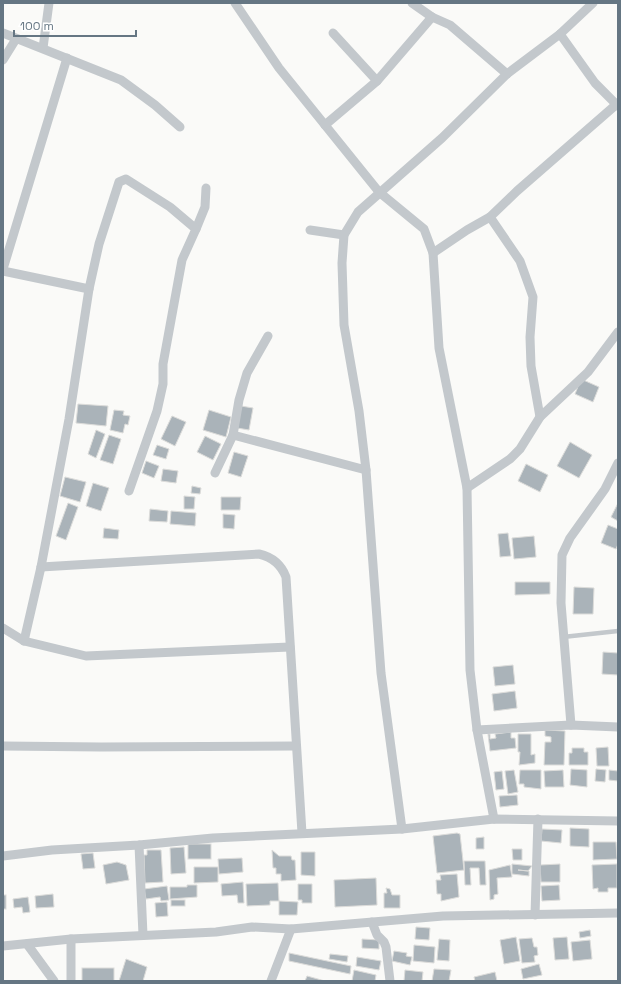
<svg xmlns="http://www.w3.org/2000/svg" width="621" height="984" font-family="'Space Grotesk',sans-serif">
  <rect width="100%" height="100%" fill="#fafaf8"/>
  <g fill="#aab3b9" stroke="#dcdcda">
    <polygon points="581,379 599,387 593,402 575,394"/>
    <polygon points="78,404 108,406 106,426 76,423"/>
    <polygon points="241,406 253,408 249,430 237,428"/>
    <polygon points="114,410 124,411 123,415 130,416 128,425 125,424 123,433 110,430"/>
    <polygon points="209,410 231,417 226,437 203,430"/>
    <polygon points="172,416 186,422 175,446 161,439"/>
    <polygon points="96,430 105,434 96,458 88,454"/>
    <polygon points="109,435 121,439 113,464 100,460"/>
    <polygon points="205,436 221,444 213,460 197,452"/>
    <polygon points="570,442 592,455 579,478 557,466"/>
    <polygon points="157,445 169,449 166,459 153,455"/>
    <polygon points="234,452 248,456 241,477 228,473"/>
    <polygon points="146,461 159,466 154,478 142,473"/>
    <polygon points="526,464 548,475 540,492 518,481"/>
    <polygon points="163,469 178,471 176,483 161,481"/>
    <polygon points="65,477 86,482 80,502 60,496"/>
    <polygon points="93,483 109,488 101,511 86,506"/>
    <polygon points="192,486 201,488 200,494 191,493"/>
    <polygon points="184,496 195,497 194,509 184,509"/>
    <polygon points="221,497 241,497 240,510 221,510"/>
    <polygon points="68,503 78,507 66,540 56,536"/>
    <polygon points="618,503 618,521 611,517"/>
    <polygon points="150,509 168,511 167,522 149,521"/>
    <polygon points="171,511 196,513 195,526 170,524"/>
    <polygon points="223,514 235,515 234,529 223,528"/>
    <polygon points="608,525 618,529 618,544 616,549 601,543"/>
    <polygon points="104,528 119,530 118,539 103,538"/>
    <polygon points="508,533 511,556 500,557 498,534"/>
    <polygon points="534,536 536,557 514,559 512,538"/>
    <polygon points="515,582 550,582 550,594 515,595"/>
    <polygon points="574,587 594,588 593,614 573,614"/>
    <polygon points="603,652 618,653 618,675 602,674"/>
    <polygon points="513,665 515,684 495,686 493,667"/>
    <polygon points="515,691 517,708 494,711 492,694"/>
    <polygon points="545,730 565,731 564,765 544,765 545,742 551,742 551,737 545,736"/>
    <polygon points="511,732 511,738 515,738 516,748 490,751 488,734 490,734 490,739 496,738 495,734"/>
    <polygon points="518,734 531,734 531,755 535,754 535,763 519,765 520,752 518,752"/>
    <polygon points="608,747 609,766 597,766 596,748"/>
    <polygon points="572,748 584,748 584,752 588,752 588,765 569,765 569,753 572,753"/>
    <polygon points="571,769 587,770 587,787 570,785"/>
    <polygon points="596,769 606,770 605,782 595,781"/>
    <polygon points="514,770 518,792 508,794 505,771"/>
    <polygon points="520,770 541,770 541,789 524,787 524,784 519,784"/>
    <polygon points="563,770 564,787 545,787 544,771"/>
    <polygon points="609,770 618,771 618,781 609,780"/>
    <polygon points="502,771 504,789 496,790 494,772"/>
    <polygon points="517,795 518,805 500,807 499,796"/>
    <polygon points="570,828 589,829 589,847 570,846"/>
    <polygon points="542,829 562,830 561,843 541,841"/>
    <polygon points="457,833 460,834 464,870 437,873 433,836"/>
    <polygon points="484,837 484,849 476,849 476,838"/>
    <polygon points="593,842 616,842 617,859 593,860"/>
    <rect x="188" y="844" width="23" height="15"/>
    <polygon points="184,847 186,873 171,874 170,848"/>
    <polygon points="512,849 522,849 522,860 513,860"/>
    <polygon points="147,850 161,850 163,882 145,883 144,855 147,855"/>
    <polygon points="272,850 279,856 291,856 292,860 295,860 296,880 281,881 281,874 276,874 276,868 273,868"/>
    <polygon points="301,852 315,852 315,876 301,875"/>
    <polygon points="93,853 95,868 83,869 81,854"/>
    <polygon points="242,858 243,872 219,874 218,859"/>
    <polygon points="464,861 485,861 486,885 480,885 479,868 470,868 471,885 465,885"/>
    <polygon points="117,862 126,865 129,880 106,884 103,865"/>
    <polygon points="512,864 532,866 528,871 518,870 529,871 529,876 512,874"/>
    <polygon points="560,864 560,882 541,882 540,865"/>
    <polygon points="617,864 617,888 608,888 608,892 598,892 598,888 593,889 592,865"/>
    <polygon points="510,865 512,877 497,878 498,894 494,895 494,899 490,900 489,870"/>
    <polygon points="194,867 218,867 218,882 194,883"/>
    <polygon points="457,874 459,897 441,901 441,894 437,894 436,880 441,880 440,875"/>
    <polygon points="376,878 377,905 335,907 334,880"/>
    <polygon points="243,882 244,903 238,903 237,895 222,896 221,884"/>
    <polygon points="278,883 279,901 270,901 270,905 247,906 246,884"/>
    <polygon points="298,884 312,884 312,903 302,903 302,900 298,900"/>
    <polygon points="187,885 197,885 197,897 170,899 170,887 187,887"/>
    <polygon points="559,885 560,900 542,901 541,886"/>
    <polygon points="167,886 169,900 161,901 160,897 146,899 144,889"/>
    <polygon points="386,888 390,889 392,895 400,895 400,908 384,908 384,893 387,893"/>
    <polygon points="53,894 54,907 36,908 35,896"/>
    <rect x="3" y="895" width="3" height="14"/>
    <polygon points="28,897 30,912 23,913 22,907 14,908 13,899"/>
    <rect x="171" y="900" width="14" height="6"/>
    <polygon points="279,901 298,902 297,915 279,915"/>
    <polygon points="167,902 168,916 156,917 155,903"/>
    <polygon points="416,927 430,928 429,940 415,939"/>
    <polygon points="590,930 591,936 580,938 579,932"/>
    <polygon points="516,937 520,961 504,964 500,940"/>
    <polygon points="567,937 569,959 555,960 553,938"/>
    <polygon points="532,938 534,947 537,947 538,955 534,956 535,962 522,963 519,939"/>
    <polygon points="362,939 379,940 379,949 362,948"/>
    <polygon points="439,939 450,940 449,961 437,960"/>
    <polygon points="590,940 592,959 573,961 571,942"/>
    <polygon points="414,945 435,947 434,963 413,961"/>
    <polygon points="394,951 407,953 406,956 412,957 410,965 392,961"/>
    <polygon points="289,953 351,966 350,974 289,961"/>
    <polygon points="330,954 348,956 347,962 329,959"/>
    <polygon points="357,957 381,961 379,970 356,966"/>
    <polygon points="126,959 147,967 143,981 119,981"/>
    <polygon points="539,964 542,975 523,979 521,969"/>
    <rect x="82" y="968" width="32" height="13"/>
    <polygon points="434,969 451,970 449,981 432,981"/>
    <polygon points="354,970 376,975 375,981 352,981"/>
    <polygon points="405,970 423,972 422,981 404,981"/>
    <polygon points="495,972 497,981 475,981 474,977"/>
    <polygon points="307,976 325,981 305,981"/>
  </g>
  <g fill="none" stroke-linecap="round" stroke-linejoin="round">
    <polyline stroke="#c3c8cc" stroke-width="4.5" points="563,637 618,631"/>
    <g stroke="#c3c8cc" stroke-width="9">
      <polyline points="235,3 279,68 379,192 424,229 433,253 439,348 467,488 470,670 477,730 494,819"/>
      <polyline points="412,3 432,17 450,25 507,74"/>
      <polyline points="3,33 121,80 155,105 180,127"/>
      <polyline points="333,33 377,81"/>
      <polyline points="560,34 595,83 618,106"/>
      <polyline points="43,48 49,3"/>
      <polyline points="3,60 16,39"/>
      <polyline points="325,125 377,81 432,17"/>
      <polyline points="490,217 520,261 533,297 530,337 531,366 540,417"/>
      <polyline points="196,229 205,207 206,188"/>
      <polyline points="310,230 344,235"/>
      <polyline points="433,253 467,230 490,217 517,191 618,103"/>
      <polyline points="3,269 67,58"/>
      <polyline points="3,271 89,289"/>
      <polyline points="233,435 366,470"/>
      <polyline points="215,473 233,435 239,400 247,373 268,336"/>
      <polyline points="467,488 510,459 520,449 540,417 588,372 618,332"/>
      <path d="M 41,567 L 259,554 C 272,557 281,564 286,577 L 302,833"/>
      <polyline points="3,628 24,641 86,656 290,647"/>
      <polyline points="24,641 41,567 69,419 89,289 99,244 119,182 126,179 170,207 196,229 182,260 163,364 163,384 157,411 129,491"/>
      <polyline points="571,725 561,603 562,555 570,538 605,489 618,463"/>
      <polyline points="477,730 571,725 618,727"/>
      <polyline points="3,746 101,747 295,746"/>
      <polyline points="402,829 381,673 366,470 359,411 344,325 342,263 344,235 358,212 442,138 507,74 560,34 593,3"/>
      <polyline points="139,845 143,935"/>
      <polyline points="3,856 52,850 139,845 213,838 402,829 494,819 618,821"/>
      <polyline points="535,915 538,819"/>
      <polyline points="372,922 377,935 384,942 386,947 390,981"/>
      <polyline points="27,944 54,981"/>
      <polyline points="3,946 71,939 216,932 252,927 291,929 443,916 618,913"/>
      <polyline points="71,981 71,939"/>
      <polyline points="271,981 291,929"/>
    </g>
  </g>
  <rect width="621" height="984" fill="none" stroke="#657683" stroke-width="8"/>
  <path d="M14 30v6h122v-6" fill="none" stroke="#657683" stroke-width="2"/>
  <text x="20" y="30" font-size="12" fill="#657683" stroke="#ffffff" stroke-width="3" paint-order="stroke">100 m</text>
</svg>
